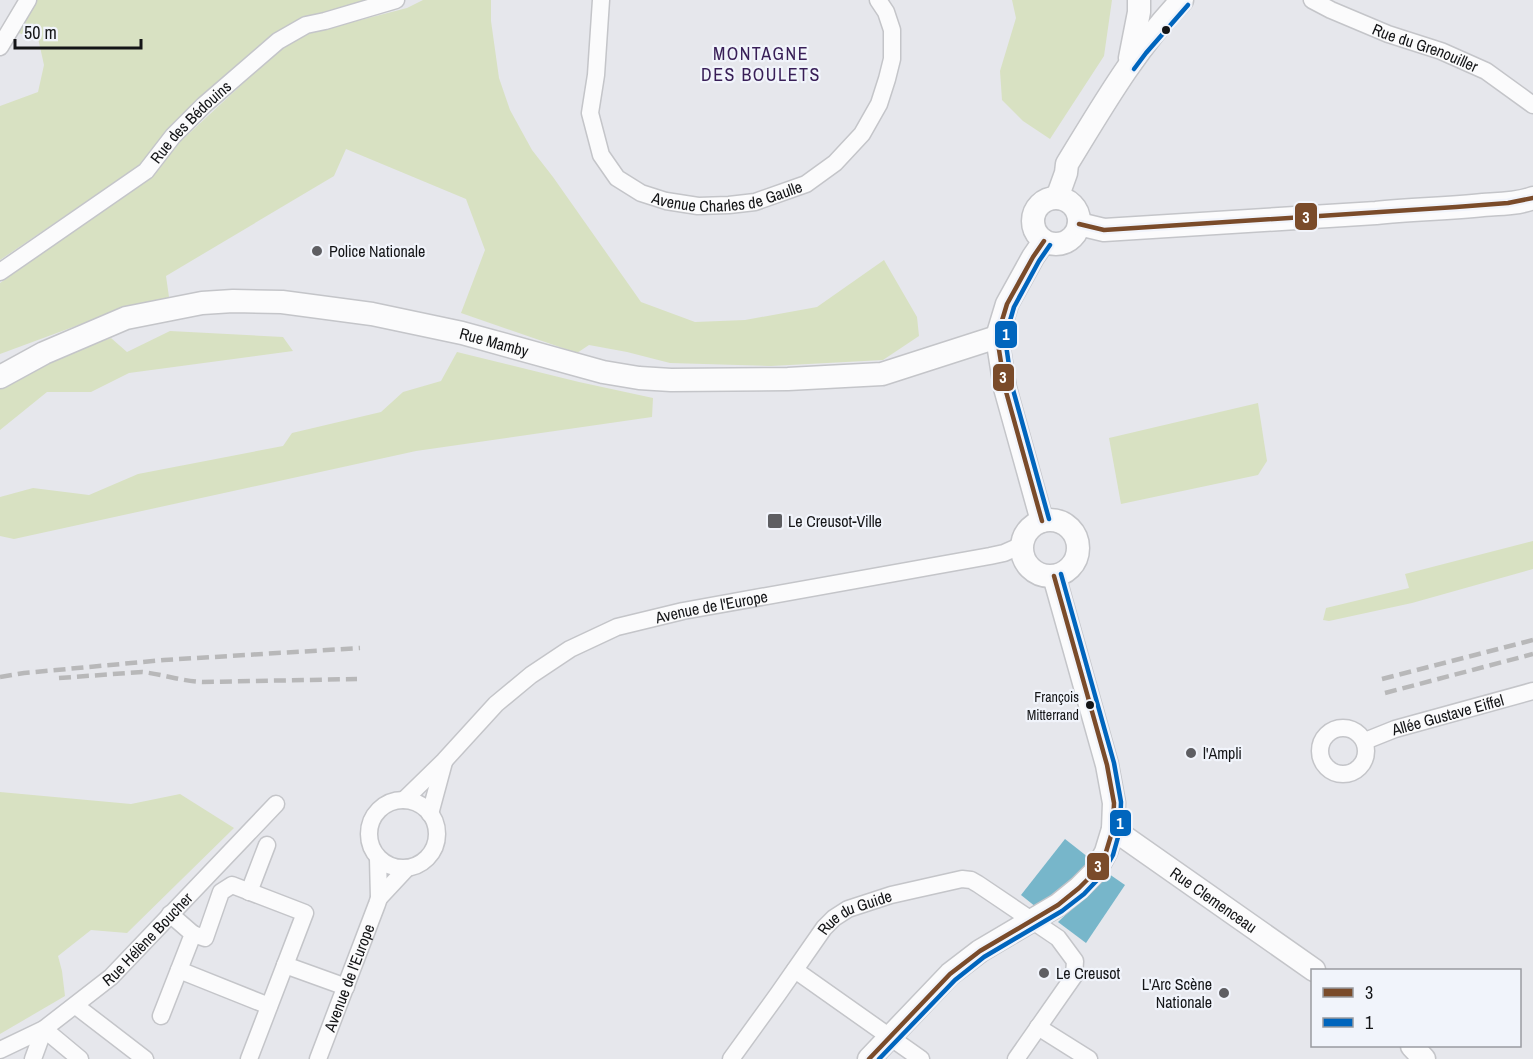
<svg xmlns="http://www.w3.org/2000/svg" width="1533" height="1059" font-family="'Archivo Narrow',sans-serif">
  <rect width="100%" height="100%" fill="#e6e7ec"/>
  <g fill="#d8e1c2">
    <polygon points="36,0 367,0 278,33 225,75 168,128 139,166 0,260 0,106 38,92 44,65 38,38 18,33"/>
    <polygon points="423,0 491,0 491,21 499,78 510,110 532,150 553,177 641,302 695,322 745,320 817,307 884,260 917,317 919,336 883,360 771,366 670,363 627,352 589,345 577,353 461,313 485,250 466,199 346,149 334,176 166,276 169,297 92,320 0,354 0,283 155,174 180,142 280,49 310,33 407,8"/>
    <polygon points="1012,0 1112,0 1104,56 1050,139 1023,121 1002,100 1000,71 1016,18"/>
    <polygon points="170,331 283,337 293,351 129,373 91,392 47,392 0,430 0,389 46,361 111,338 127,352"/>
    <polygon points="457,352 579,382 653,398 652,417 416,451 14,539 0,536 0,497 33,488 89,495 138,474 283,446 292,433 381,412 403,392 441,381"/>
    <polygon points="1258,403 1267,461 1258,475 1121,504 1109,438"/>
    <polygon points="1533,541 1533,569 1412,603 1329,621 1323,620 1326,608 1409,588 1405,574"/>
    <polygon points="0,792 131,804 180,794 234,828 127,933 91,930 58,956 62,971 65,996 0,1034"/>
  </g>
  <g fill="#77b6ca">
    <polygon points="1065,839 1093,861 1083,874 1036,907 1021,895"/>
    <polygon points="1109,874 1125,885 1086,943 1058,922"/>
  </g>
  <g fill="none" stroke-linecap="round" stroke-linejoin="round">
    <g stroke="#c4c5c9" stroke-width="19">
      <g id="street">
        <path id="s1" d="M 601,0 L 596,75 L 590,113 L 601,155 L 617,178 L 641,193 L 666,201 L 698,206 L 729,205 L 755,202 L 806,184 L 835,163 L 862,134 L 879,104 L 887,79 L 892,59 L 892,30 L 886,12 L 878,0"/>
        <path id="s2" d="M 1312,0 L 1331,10 L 1388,34 L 1441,51 L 1486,71 L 1533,105"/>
        <polyline points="0,47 28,0"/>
        <path id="s3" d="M 0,272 L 146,171 L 173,136 L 204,105 L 278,41 L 306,25 L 325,21 L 396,0"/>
        <circle cx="1343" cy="751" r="23"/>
        <path id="s4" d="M 1365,741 L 1395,729 L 1533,691"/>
        <circle cx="403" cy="834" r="34"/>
        <path id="s5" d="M 404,800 L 444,761 L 496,704 L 531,675 L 570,649 L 617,627 L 683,611 L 990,556 L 1004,553 L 1022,545"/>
        <polyline points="430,814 444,762"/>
        <polyline points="249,892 267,845"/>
        <polyline points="379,898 407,868"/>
        <polyline points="193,934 205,938 221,892 232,885 305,913 249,1059"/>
        <polyline points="285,965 346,987"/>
        <polyline points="179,970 269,1006"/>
        <polyline points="795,970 921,1059"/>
        <polyline points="76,1006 145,1059"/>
        <polyline points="161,1016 193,934 170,914"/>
        <polyline points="1038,1027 1089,1059"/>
        <path id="s6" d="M 0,1050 L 44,1029 L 111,977 L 276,804"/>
        <polyline points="33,1059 44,1029 80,1059"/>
        <path id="s7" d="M 318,1059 L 377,904 L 379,898 L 378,858"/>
        <path id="s8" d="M 731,1059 L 778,994 L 824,928 L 834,918 L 848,909 L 891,895 L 962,879 L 971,880 L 978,884 L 1058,938 L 1075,961 L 1074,976 L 1016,1059"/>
      </g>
    </g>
    <g stroke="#c4c5c9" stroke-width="25">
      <g id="secondary">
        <polyline points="1130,58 1139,12 1139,0"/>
        <circle cx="1056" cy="221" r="23"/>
        <path d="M 1057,198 L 1066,173 L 1067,164 C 1102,107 1135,49 1182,0"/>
        <path d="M 1079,224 L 1104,230 L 1376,213 C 1411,209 1447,209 1483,205 C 1499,204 1518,204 1533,198"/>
        <path id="s9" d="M 0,377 L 44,353 L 126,318 L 202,303 L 233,301 L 282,302 L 372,314 L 462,333 L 603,372 L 639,378 L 671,380 L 788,379 L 882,374 L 997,337"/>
        <circle cx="1050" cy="548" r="28"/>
        <polyline points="1042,521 1005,388 997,337 1007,304 1033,257 1044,241"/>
        <path id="s10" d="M 1113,829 L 1314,970"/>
        <polyline points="1412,1046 1424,1059"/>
        <polyline points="869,1059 950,974 980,951 1058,905 1079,888 1095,872 1106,852 1113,829 1114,803 1107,765 1054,576"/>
      </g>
    </g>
    <use href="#street" stroke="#fbfbfc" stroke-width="16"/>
    <use href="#secondary" stroke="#fbfbfc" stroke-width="22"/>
    <g stroke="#b8b8b9" stroke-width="4.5" stroke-dasharray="12 6" stroke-linecap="butt">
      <polyline points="0,677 24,673 164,660 360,648"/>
      <path d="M 59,678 L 142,672 C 162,674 181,681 202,682 L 357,679"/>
      <polyline points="1382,679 1533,640"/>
      <polyline points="1385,693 1533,654"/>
    </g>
    <g stroke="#f1f4fb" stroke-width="9">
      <g id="bus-1">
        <polyline points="1079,224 1104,230 1456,207 1508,203 1533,198"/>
        <polyline points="1042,521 1005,388 997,337 1007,304 1033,257 1044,241"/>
        <polyline points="869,1059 950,974 980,951 1058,905 1079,888 1095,872 1106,852 1113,829 1114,803 1107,765 1054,576"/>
      </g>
    </g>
    <g stroke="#f1f4fb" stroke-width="9">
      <g id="bus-2">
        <polyline points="1134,69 1146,53 1188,5"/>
        <polyline points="1049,519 1012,386 1005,338 1014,307 1039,261 1050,245"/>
        <polyline points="879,1059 955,980 984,957 1062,911 1084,894 1101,876 1113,855 1120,830 1121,802 1114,763 1061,574"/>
      </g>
    </g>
    <use href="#bus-1" stroke="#7a4b2a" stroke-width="4.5"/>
    <use href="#bus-2" stroke="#0065bd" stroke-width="4.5"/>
  </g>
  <g fill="#141517" stroke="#f1f4fb" stroke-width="2">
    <circle cx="1166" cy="30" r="5"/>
    <circle cx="1090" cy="705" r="5"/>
  </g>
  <g fill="#5e5e62" stroke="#f1f4fb" stroke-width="2">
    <circle cx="317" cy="251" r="6"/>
    <rect x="767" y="513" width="16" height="16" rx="3"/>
    <circle cx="1191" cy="753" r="6"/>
    <circle cx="1044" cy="973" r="6"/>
    <circle cx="1224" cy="993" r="6"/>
  </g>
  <g text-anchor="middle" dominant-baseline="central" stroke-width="4.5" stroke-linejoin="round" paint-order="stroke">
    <g font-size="14" fill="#141517" stroke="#f1f4fb" text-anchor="end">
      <text x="1079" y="697">François<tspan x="1079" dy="18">Mitterrand</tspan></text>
    </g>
    <g font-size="16" fill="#141517" stroke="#f1f4fb">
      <text stroke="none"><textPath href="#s2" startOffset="123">Rue du Grenouiller</textPath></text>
      <text stroke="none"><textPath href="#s3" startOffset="244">Rue des Bédouins</textPath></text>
      <text stroke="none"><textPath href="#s1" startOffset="302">Avenue Charles de Gaulle</textPath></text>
      <text stroke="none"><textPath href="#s9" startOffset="513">Rue Mamby</textPath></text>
      <text stroke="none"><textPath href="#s5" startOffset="374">Avenue de l'Europe</textPath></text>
      <text stroke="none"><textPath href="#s4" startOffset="87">Allée Gustave Eiffel</textPath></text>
      <text stroke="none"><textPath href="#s10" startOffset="123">Rue Clemenceau</textPath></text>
      <text stroke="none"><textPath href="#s8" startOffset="196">Rue du Guide</textPath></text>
      <text stroke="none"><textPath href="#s6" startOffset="186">Rue Hélène Boucher</textPath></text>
      <text stroke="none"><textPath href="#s7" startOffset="87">Avenue de l'Europe</textPath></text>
    </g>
    <g font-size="16" fill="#141517" stroke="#f1f4fb" text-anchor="start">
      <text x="329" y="251">Police Nationale</text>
      <text x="788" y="521">Le Creusot-Ville</text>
      <text x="1203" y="753">l'Ampli</text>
      <text x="1056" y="973">Le Creusot</text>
      <text x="1212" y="984" text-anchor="end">L'Arc Scène<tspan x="1212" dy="18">Nationale</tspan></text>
    </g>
    <g font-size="18" letter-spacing="1.5" fill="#381e57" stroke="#f1f4fb">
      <text x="761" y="53">MONTAGNE<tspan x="761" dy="21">DES BOULETS</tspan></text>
    </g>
  </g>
  <g stroke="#f1f4fb" stroke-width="2">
    <rect x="1294" y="202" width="24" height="29" rx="6" fill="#7a4b2a"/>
    <rect x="994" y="320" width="24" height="29" rx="6" fill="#0065bd"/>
    <rect x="992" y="363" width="23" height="29" rx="6" fill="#7a4b2a"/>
    <rect x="1109" y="809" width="23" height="28" rx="6" fill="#0065bd"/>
    <rect x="1086" y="852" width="24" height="29" rx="6" fill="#7a4b2a"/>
  </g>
  <g font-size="16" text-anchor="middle" font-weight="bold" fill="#fff">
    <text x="1306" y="223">3</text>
    <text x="1006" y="340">1</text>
    <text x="1003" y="383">3</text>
    <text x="1120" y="829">1</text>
    <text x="1098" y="872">3</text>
  </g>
  <rect x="1311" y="969" width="210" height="78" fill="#f1f4fb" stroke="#999ba0" stroke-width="1.5"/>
  <rect x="1323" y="988" width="30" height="9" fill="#7a4b2a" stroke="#999ba0" stroke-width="1.5"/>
  <text x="1365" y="999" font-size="18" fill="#141517">3</text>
  <rect x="1323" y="1018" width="30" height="9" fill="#0065bd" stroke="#999ba0" stroke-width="1.5"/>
  <text x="1365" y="1029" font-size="18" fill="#141517">1</text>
  <path d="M15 39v9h126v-9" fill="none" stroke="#141517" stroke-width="3"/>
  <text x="24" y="39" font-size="18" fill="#141517" stroke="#f1f4fb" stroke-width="4.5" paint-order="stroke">50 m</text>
</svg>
